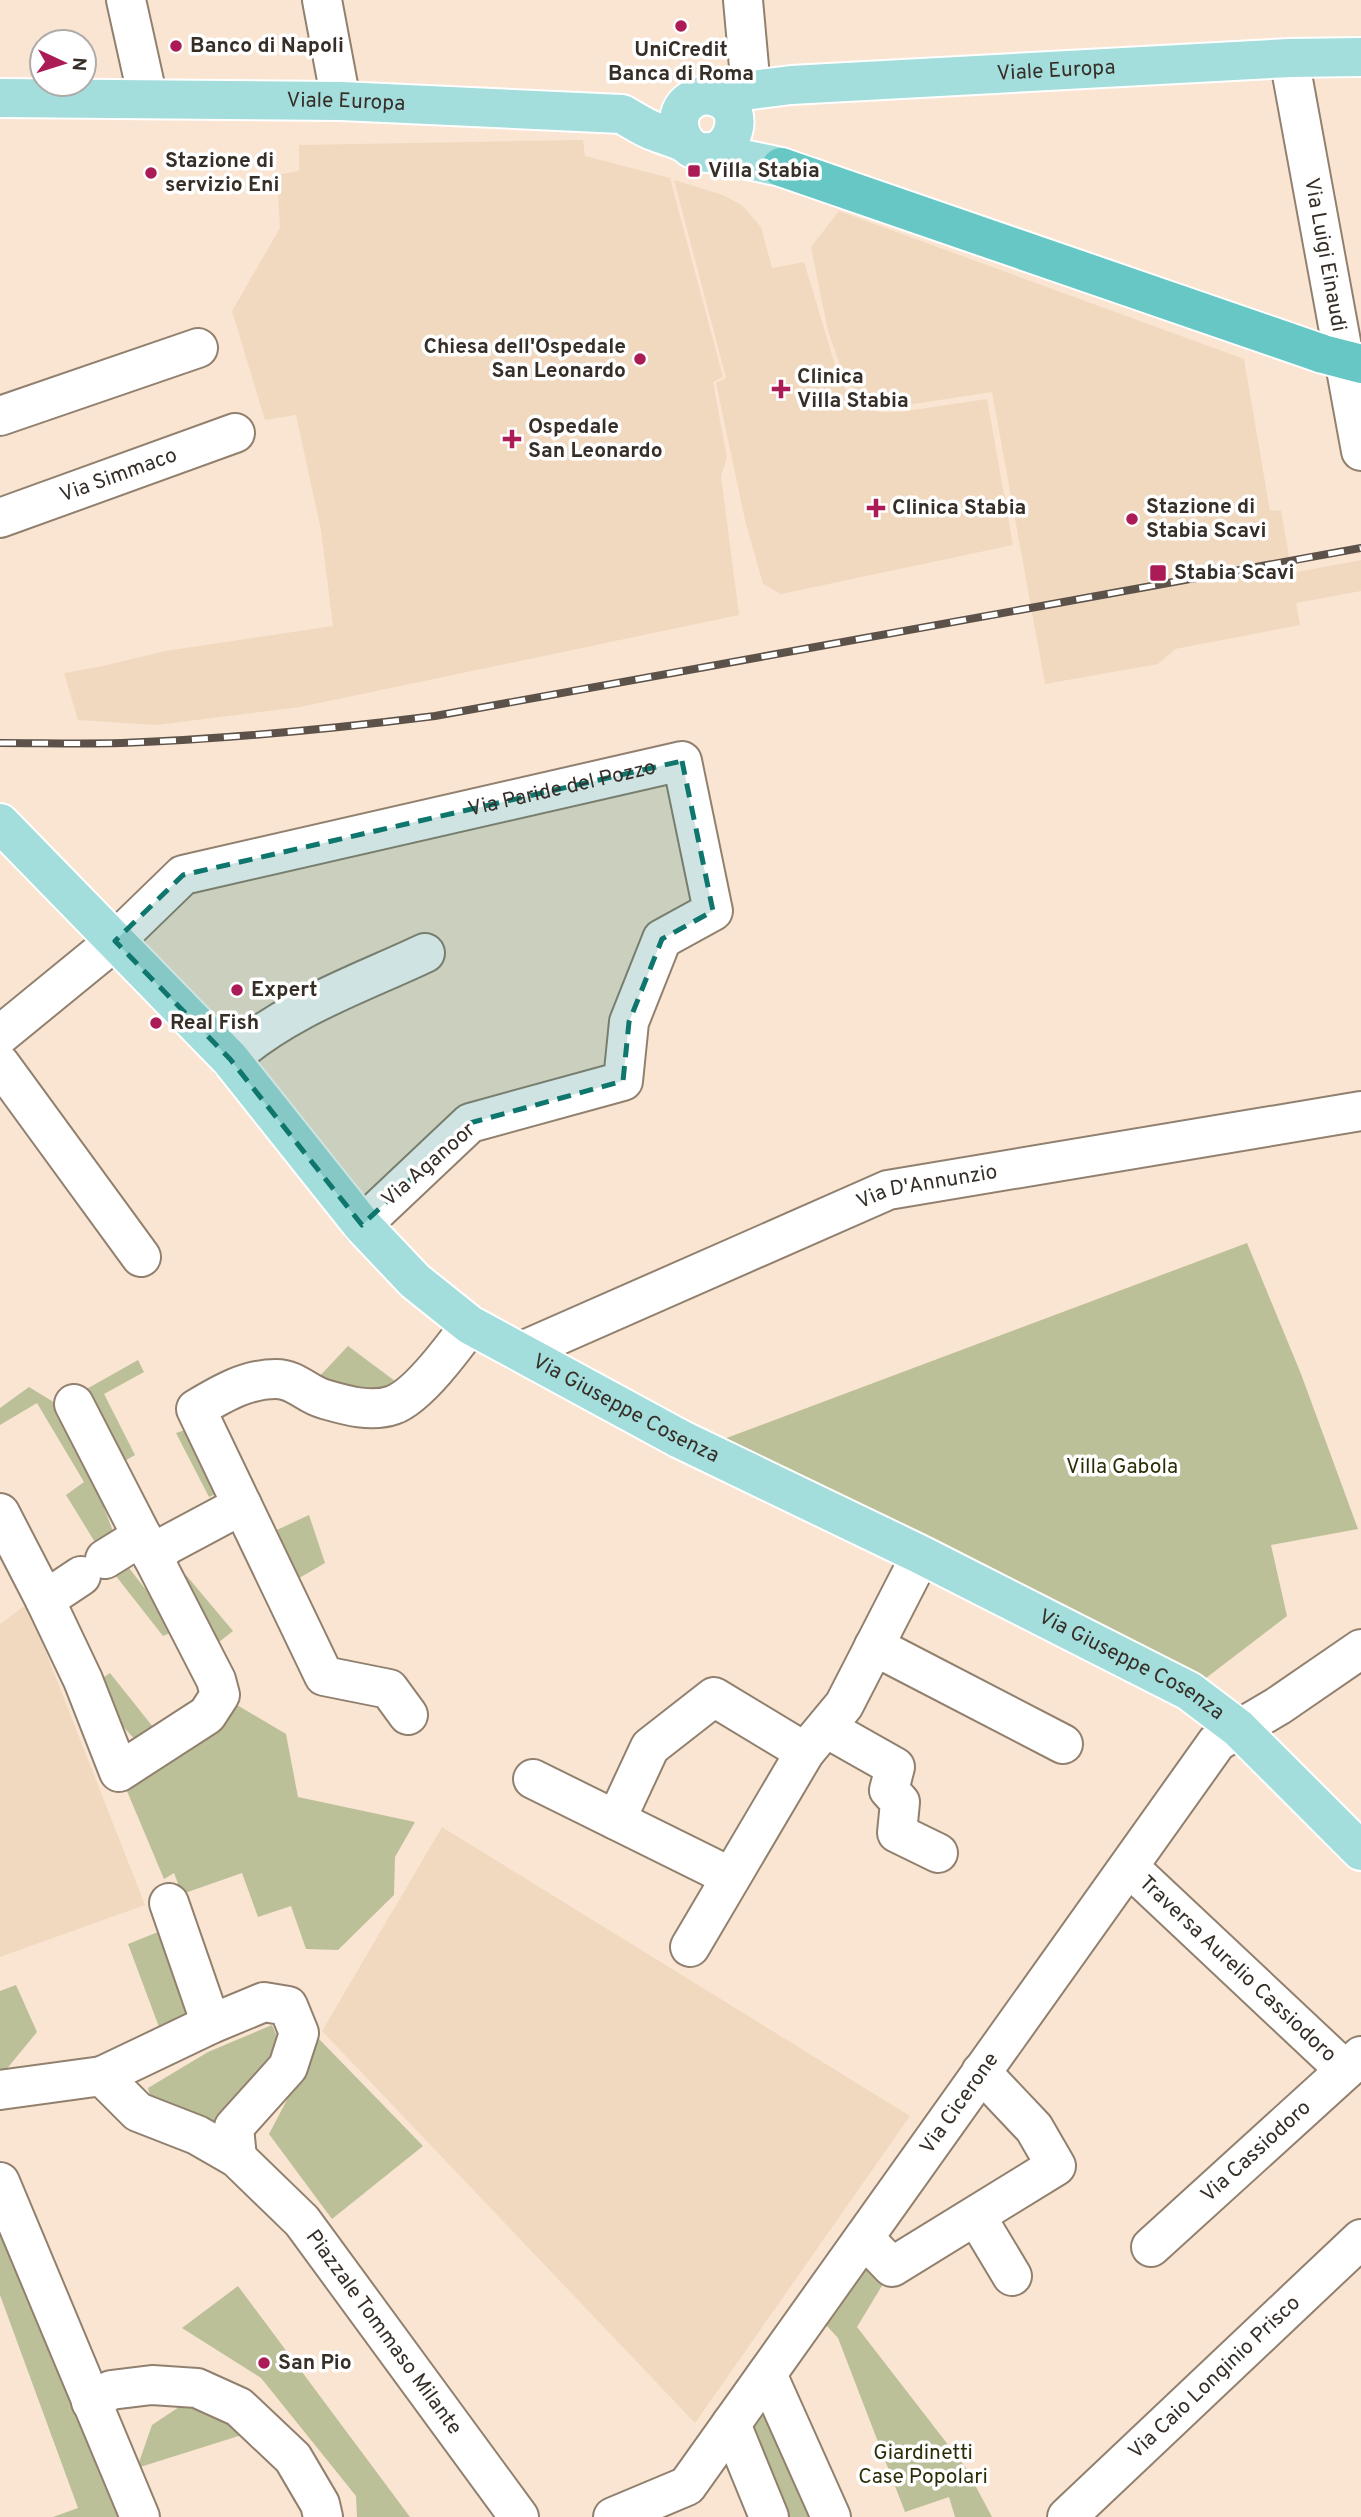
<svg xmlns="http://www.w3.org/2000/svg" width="1361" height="2517" font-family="Overpass,sans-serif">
  <rect width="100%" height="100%" fill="#f9e5d2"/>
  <g fill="#f1d9c0">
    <polygon points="583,140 585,156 670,178 723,377 713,382 727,458 721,476 739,615 300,707 156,725 78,720 64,673 103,666 165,651 333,626 321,530 296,415 265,420 232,311 280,228 277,175 299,171 299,145"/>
    <polygon points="674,180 723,195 743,206 761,227 772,268 804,262 838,375 849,395 861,405 880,412 900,412 987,399 1013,545 781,594 763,584 745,520 716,383 726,378"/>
    <polygon points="839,211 1244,359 1270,511 1281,510 1292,573 1361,560 1361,591 1296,603 1300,625 1175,649 1158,664 1045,684 992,392 894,407 864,399 853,388 842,371 828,331 811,247"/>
    <polygon points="27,1604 145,1905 0,1957 0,1624"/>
    <polygon points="442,1827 910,2116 695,2423 322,2031"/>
  </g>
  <g fill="#bcc098">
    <polygon points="1247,1243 1301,1374 1358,1529 1271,1545 1287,1616 1189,1691 713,1443"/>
    <polygon points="348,1346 403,1387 368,1400 317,1379"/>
    <polygon points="138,1360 144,1372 104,1394 135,1455 121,1463 83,1391"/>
    <polygon points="29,1387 52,1401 92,1477 113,1531 101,1552 66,1495 84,1482 37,1403 0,1425 0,1408"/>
    <polygon points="185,1430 216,1494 209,1497 176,1433"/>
    <polygon points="309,1515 325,1563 289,1584 266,1535"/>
    <polygon points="129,1568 177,1630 163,1636 112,1571"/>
    <polygon points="186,1575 233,1631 214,1646 177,1583"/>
    <polygon points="110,1673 157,1732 140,1745 117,1720 101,1679"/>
    <polygon points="220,1695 286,1734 298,1797 415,1822 395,1857 394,1895 338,1950 306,1949 291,1906 258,1917 242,1873 182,1894 174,1873 164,1879 119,1772"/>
    <polygon points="158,1932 188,2020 159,2027 128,1944"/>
    <polygon points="16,1985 37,2032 0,2077 0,1991"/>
    <polygon points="272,2025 287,2058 226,2122 203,2131 154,2110 148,2088 208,2052"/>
    <polygon points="319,2039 423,2146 332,2219 269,2134"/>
    <polygon points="0,2181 140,2517 53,2517 78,2508 0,2295"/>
    <polygon points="864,2251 886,2279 857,2327 966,2468 992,2517 955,2517 949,2497 905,2512 838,2338 817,2315"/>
    <polygon points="238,2286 410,2517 357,2517 356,2496 261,2378 182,2328"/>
    <polygon points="768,2377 831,2517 772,2517 733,2425"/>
    <polygon points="194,2397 245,2434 137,2468 152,2425"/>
  </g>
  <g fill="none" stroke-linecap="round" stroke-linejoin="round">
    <g stroke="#92806f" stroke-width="42">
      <g id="minor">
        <polyline points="126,0 148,99"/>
        <polyline points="322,0 341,101"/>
        <polyline points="743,0 751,89"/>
        <path id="s1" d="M 1289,58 L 1361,451"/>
        <polyline points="0,416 198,348"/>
        <path id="s2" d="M 0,518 L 235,433"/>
        <path id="s3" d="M 0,1035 L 115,941 L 183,875 L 682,761 L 713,911 L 662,939 L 629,1022 L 623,1081 L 470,1123 L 362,1225"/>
        <path d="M 230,1059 C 285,1009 359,984 425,953"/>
        <polyline points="0,1064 141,1257"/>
        <path id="s4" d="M 520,1352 L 888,1190 L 1361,1111"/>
        <polyline points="0,1513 45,1600 83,1680 119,1772 207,1715 220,1695 216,1680 74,1404"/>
        <polyline points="152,1556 169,1544 242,1505"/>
        <polyline points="105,1559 142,1536"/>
        <polyline points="45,1600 81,1576"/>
        <polyline points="874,1646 1063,1744"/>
        <path d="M 408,1715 L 389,1689 L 324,1676 L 196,1409 C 221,1394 246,1379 276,1379 C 296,1379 306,1394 324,1399 C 345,1405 371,1413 393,1405 C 418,1396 454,1347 470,1325"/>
        <polyline points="826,1728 895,1767 889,1790 900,1802 897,1833 938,1853"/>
        <polyline points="533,1779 731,1877"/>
        <polyline points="616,1820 650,1747 714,1697 805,1752"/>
        <path id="s5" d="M 1129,1867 L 1345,2070"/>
        <polyline points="169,1903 211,2024"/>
        <polyline points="690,1947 805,1752 844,1705 921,1555"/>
        <polyline points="102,2076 211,2024 264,2002 288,2006 299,2033 288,2067 234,2127 237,2158"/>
        <path id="s6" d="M 0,2090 L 102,2076 L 138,2112 L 197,2135 L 237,2158 L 302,2221 L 519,2517"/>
        <polyline points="0,2182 140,2517"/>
        <polyline points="976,2216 1012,2276"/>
        <polyline points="864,2238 892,2267 1056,2166 1034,2128 981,2072"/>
        <path id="s7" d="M 1151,2247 L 1361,2056"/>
        <polyline points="767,2374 831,2517"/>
        <polyline points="91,2402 111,2390 152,2385 197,2388 239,2407 293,2458 320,2504 323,2517"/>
        <polyline points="731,2424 769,2517"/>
        <path id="s8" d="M 613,2517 L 687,2486 L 1217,1742 L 1278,1706 L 1361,1649"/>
        <path id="s9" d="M 1067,2517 L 1361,2239"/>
      </g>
    </g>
    <g stroke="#fff" stroke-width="42">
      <g id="major">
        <path id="s10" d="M 712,95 L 791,85 L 1289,58 L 1361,57"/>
        <path id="s11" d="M 0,98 L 341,101 L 622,114 C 633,120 644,128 656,132 C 665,136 677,138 686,144 C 695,149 686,146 695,150 C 730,166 752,108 716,97 C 709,95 702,95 695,98 C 676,107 675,128 686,143"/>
        <polyline points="710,152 781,167"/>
        <path id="s12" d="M 0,823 L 230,1059 L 362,1225 L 415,1281 L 470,1325 L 680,1439 L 921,1555 L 1189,1691 L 1238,1728 L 1361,1851"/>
      </g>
    </g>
    <g stroke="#fff" stroke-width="42">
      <polyline id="highway" points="781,167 1323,354"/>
    </g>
    <use href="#minor" stroke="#fff" stroke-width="38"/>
    <use href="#major" stroke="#a3dddc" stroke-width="38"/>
    <use href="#highway" stroke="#66c7c4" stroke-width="38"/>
    <g stroke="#5c5249" stroke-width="8">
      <path id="rail" d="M 0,743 C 41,743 82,744 122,743 C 227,739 331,729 435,716 L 1361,548"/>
    </g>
    <use href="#rail" stroke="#fff" stroke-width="5" stroke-dasharray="16" stroke-linecap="butt"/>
    <g stroke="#fff" stroke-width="42" stroke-linecap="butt">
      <polyline id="highway-bridge" points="1323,354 1361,364"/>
    </g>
    <use href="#highway-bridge" stroke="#66c7c4" stroke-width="38"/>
  </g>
  <path fill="#0f766e" fill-opacity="0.2" stroke="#0f766e" stroke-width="5" stroke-dasharray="14 9" stroke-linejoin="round" d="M 682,761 L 713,911 L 662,939 L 629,1022 L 623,1081 L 470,1123 L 362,1225 L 230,1059 L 115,941 L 183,875 Z"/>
  <g fill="#ab1b55" stroke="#fff" stroke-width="2.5">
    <circle cx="681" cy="26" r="7"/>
    <circle cx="176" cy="46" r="7"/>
    <rect x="687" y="164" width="14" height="14" rx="3.5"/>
    <circle cx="151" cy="173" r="7"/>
    <circle cx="640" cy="359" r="7"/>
    <path d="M777.5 378.5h7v7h7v7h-7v7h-7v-7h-7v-7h7z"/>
    <path d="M508.5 428.5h7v7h7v7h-7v7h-7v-7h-7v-7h7z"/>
    <path d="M872.5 497.5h7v7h7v7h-7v7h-7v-7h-7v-7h7z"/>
    <circle cx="1132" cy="519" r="7"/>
    <rect x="1149" y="564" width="18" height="18" rx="3.5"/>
    <circle cx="237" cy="990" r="7"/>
    <circle cx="156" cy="1023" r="7"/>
    <circle cx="264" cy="2363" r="7"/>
  </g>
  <g text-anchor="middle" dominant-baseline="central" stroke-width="7" stroke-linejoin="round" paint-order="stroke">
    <g font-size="21" font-weight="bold" fill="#362e27" stroke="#fff" text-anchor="start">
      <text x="190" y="46">Banco di Napoli</text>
      <text x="681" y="50" text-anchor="middle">UniCredit<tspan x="681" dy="24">Banca di Roma</tspan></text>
      <text x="165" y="161">Stazione di<tspan x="165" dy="24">servizio Eni</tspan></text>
      <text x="708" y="171">Villa Stabia</text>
      <text x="626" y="347" text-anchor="end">Chiesa dell'Ospedale<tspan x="626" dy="24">San Leonardo</tspan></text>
      <text x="797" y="377">Clinica<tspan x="797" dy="24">Villa Stabia</tspan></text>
      <text x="528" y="427">Ospedale<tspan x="528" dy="24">San Leonardo</tspan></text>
      <text x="1146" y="507">Stazione di<tspan x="1146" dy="24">Stabia Scavi</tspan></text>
      <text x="892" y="508">Clinica Stabia</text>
      <text x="1174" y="573">Stabia Scavi</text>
      <text x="251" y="990">Expert</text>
      <text x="170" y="1023">Real Fish</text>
      <text x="278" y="2363">San Pio</text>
    </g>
    <g font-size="21" fill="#362e27" stroke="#fff">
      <text stroke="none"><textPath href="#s10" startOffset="345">Viale Europa</textPath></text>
      <text stroke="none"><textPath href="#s11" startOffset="346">Viale Europa</textPath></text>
      <text stroke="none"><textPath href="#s1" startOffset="200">Via Luigi Einaudi</textPath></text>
      <text stroke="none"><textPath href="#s2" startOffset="126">Via Simmaco</textPath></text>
      <text stroke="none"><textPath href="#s3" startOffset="632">Via Paride del Pozzo</textPath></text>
      <text transform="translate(429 1165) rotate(-41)">Via Aganoor</text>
      <text stroke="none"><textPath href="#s4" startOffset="441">Via D'Annunzio</textPath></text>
      <text stroke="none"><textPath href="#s12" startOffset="866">Via Giuseppe Cosenza</textPath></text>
      <text stroke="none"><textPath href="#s12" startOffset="1433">Via Giuseppe Cosenza</textPath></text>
      <text stroke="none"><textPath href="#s5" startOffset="149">Traversa Aurelio Cassiodoro</textPath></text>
      <text stroke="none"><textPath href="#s8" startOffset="550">Via Cicerone</textPath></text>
      <text stroke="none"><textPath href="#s7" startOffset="142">Via Cassiodoro</textPath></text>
      <text stroke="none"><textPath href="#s6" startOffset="492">Piazzale Tommaso Milante</textPath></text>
      <text stroke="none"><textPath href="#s9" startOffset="203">Via Caio Longinio Prisco</textPath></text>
    </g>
    <g font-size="21" fill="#2b2d06" stroke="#fff">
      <text x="1122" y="1467">Villa Gabola</text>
      <text x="923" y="2453">Giardinetti<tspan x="923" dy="24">Case Popolari</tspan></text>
    </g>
  </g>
  <g transform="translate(63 63) rotate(94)"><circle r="33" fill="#ffffff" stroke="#afaba9" stroke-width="2"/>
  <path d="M0-5L12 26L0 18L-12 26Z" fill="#ab1b55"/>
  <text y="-10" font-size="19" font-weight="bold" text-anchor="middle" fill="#362e27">N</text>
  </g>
</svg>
